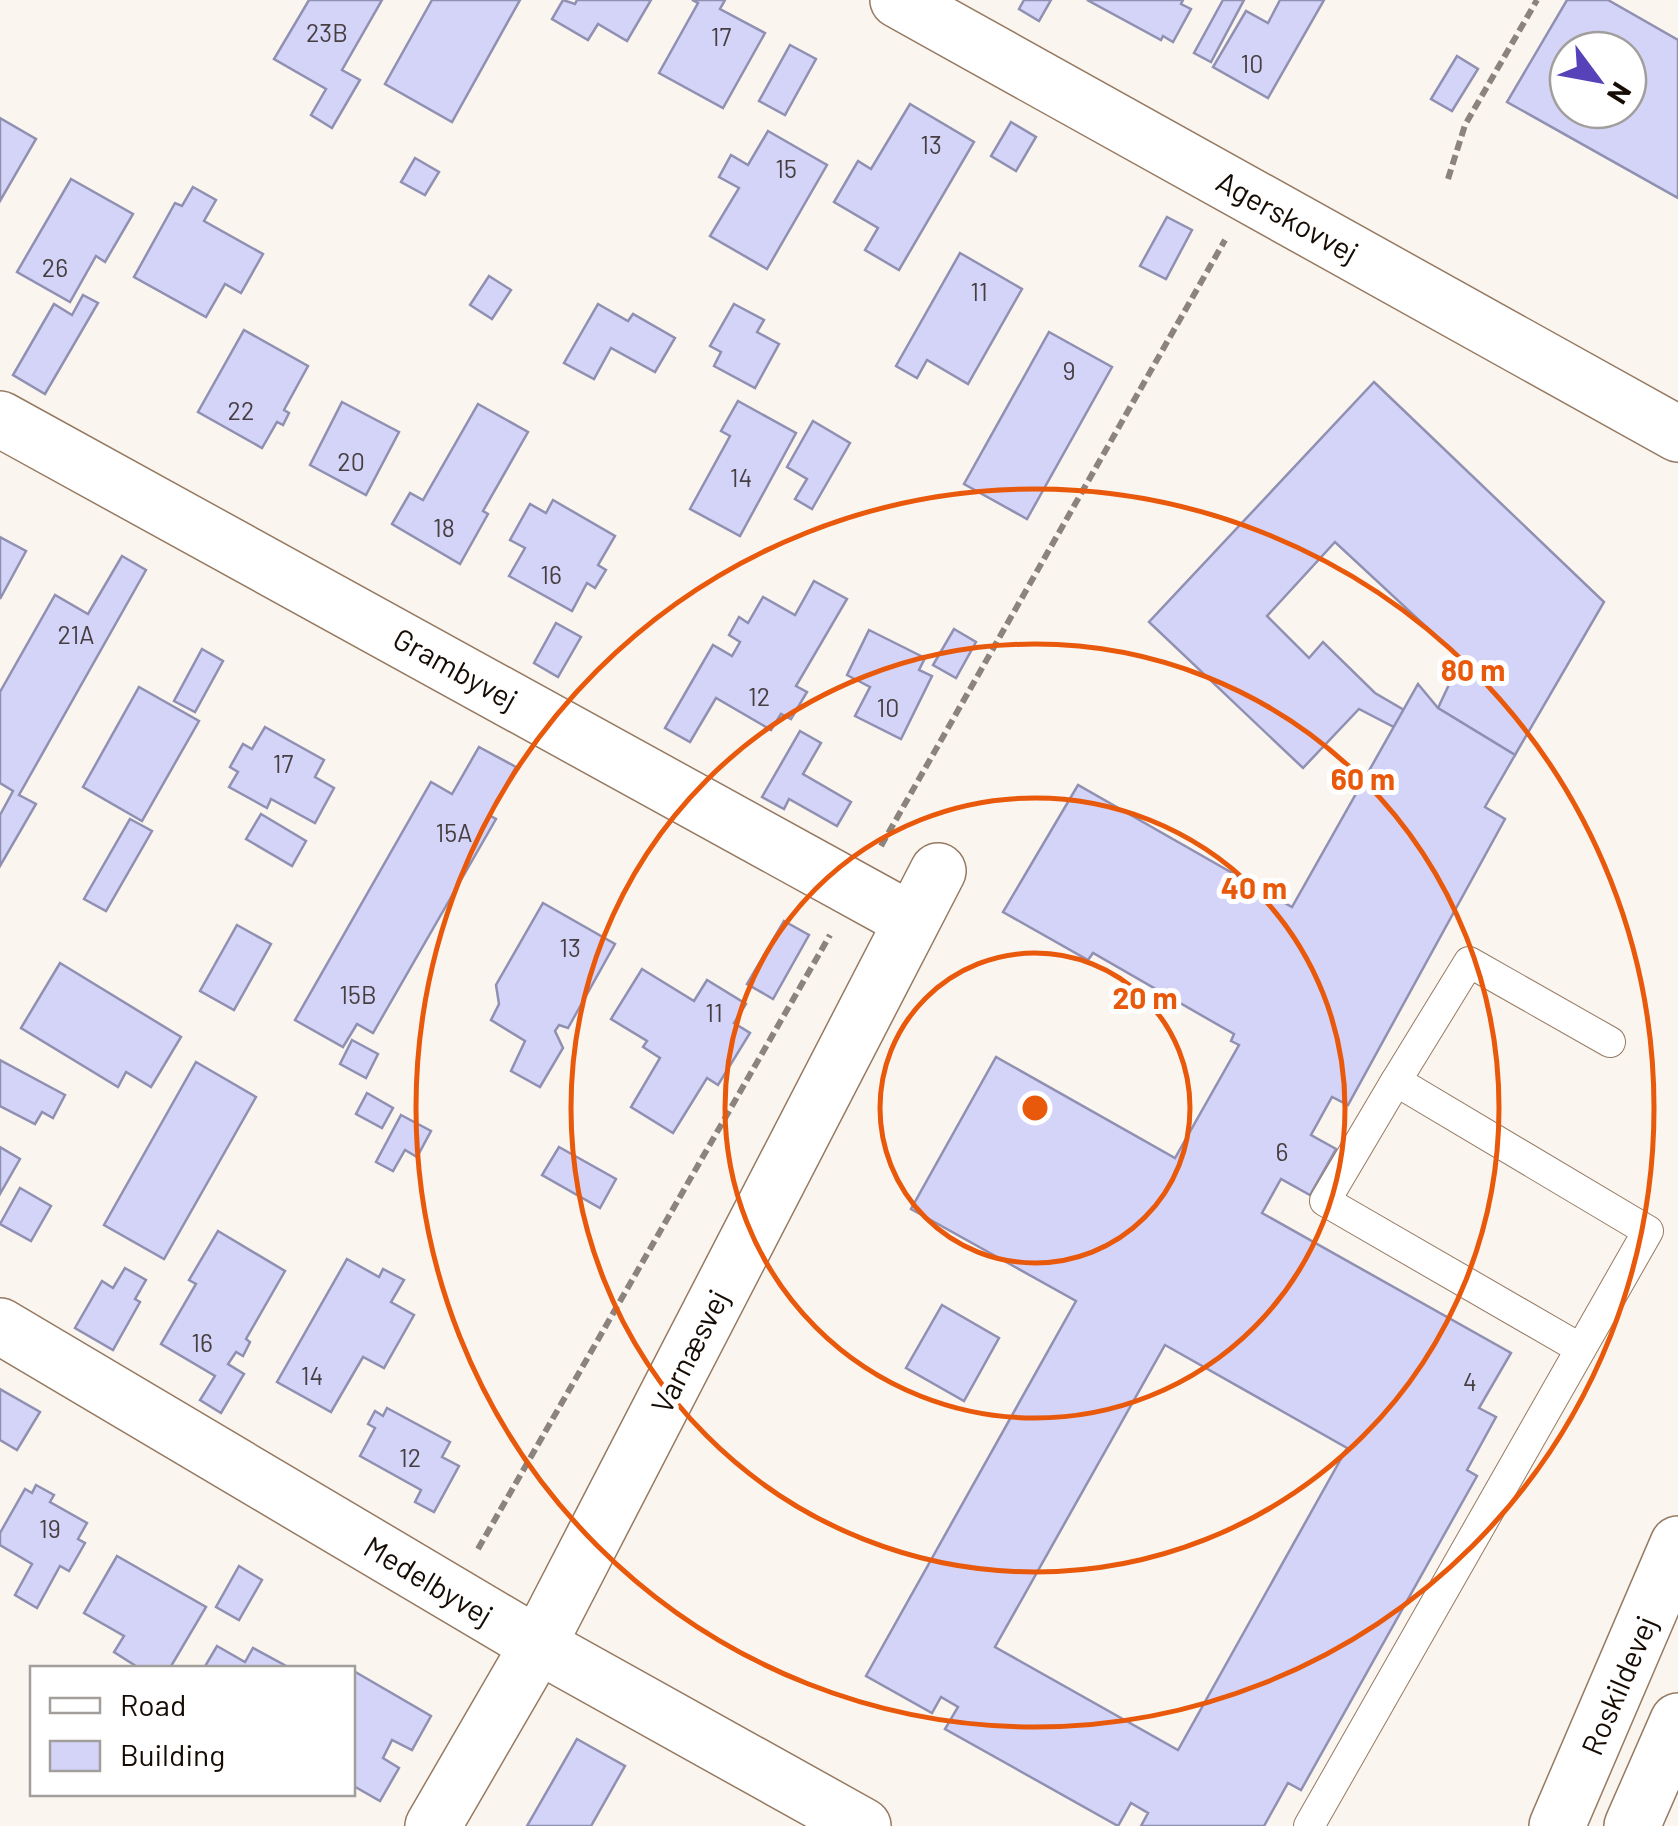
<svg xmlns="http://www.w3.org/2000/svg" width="1678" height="1826" font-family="Barlow,sans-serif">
  <rect width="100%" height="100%" fill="#fbf5ef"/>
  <g fill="#d4d4f8" stroke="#9090b2" stroke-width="2.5" fill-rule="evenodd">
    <polygon points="309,0 382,0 342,70 360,80 332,128 311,115 326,89 274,59"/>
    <polygon points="432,0 520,0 452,122 385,84"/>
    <polygon points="563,0 575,4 577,0 651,0 627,41 598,24 588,40 552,19"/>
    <polygon points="692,0 725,0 720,9 765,33 723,108 659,73 698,3"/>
    <polygon points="1024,0 1051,0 1039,21 1019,9"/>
    <polygon points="1087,0 1183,0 1181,4 1191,9 1173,42 1163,36 1161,40"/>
    <polygon points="1223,0 1244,0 1211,62 1194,53"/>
    <polygon points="1280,0 1324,0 1268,98 1213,67 1246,11 1268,23"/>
    <path d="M 1567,0 L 1608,0 L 1678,40 L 1678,198 L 1507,102 ZM 1568,50 L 1628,50 L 1628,110 L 1568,110 Z"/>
    <polygon points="790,45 816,59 785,115 759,101"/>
    <polygon points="1457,56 1478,69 1452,111 1431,99"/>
    <polygon points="910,104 974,142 899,270 865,250 878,228 834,202 858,161 871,169"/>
    <polygon points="0,118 36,139 0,201"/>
    <polygon points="1011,122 1036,137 1016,171 991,156"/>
    <polygon points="768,131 827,165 767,269 710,236 739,188 719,177 731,155 748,165"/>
    <polygon points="415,158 439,172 425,195 401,182"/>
    <polygon points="71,179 133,214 105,262 96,256 70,302 17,272"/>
    <polygon points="193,187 216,200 204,221 263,254 241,293 225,284 206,317 134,277 175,203 182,206"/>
    <polygon points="1167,217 1192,230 1166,279 1140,266"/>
    <polygon points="960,253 1022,289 968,384 927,360 917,378 896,366"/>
    <polygon points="489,276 511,290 492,319 470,305"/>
    <polygon points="83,295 98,303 45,394 13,375 54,304 72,315"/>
    <polygon points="598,304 628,321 633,314 675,338 655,372 611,348 594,379 564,363"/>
    <polygon points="734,304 764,320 757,332 779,344 755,388 714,366 721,352 710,346"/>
    <polygon points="244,330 308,366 284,410 289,413 283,425 277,422 262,448 198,412"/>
    <polygon points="1049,332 1112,367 1027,519 964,484"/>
    <polygon points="1374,382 1604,602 1515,755 1438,708 1461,659 1335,542 1267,616 1309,658 1323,642 1375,693 1404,710 1394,727 1359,709 1303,768 1149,622"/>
    <polygon points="738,401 796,433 740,536 690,509 730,436 721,431"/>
    <polygon points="342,402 399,432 366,495 310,465"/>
    <polygon points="478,404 528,432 483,511 488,514 460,564 392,524 410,493 423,500"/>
    <polygon points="813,421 850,443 812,509 795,499 807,479 787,467"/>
    <polygon points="553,500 615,536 598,565 606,570 595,588 587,583 572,611 509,576 525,548 510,540 530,504 546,513"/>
    <polygon points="0,537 26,551 0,599"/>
    <polygon points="122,556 146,570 19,795 36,804 0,866 0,815 13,791 0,783 0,692 55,595 88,614"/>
    <polygon points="814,581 847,599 796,686 807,692 791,719 781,714 771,730 716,698 690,742 665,728 713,645 732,656 740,642 729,635 739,617 748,623 763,597 795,615"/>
    <polygon points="556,623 581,637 558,677 534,663"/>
    <polygon points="954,629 976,642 956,678 933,665"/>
    <polygon points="869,630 925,658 919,670 932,676 901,739 855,716 870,687 847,675"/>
    <polygon points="202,649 223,661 195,712 174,701"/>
    <path d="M 1418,684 L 1438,708 L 1515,755 L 1485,807 L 1505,819 L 1348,1105 L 1332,1097 L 1311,1135 L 1336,1149 L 1310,1195 L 1281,1179 L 1262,1213 L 1511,1353 L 1479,1408 L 1496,1417 L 1467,1470 L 1477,1476 L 1301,1790 L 1288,1783 L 1264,1826 L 1141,1826 L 1148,1813 L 1131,1803 L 1118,1826 L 945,1729 L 958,1707 L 941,1697 L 932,1713 L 866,1676 L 1076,1301 L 911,1209 L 996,1057 L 1175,1158 L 1239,1045 L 1231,1041 L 1234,1034 L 1093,953 L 1088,960 L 1003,912 L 1078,785 L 1292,907 ZM 1165,1345 L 1347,1448 L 1178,1750 L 995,1647 Z"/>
    <polygon points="139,687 199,721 142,821 83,787"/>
    <polygon points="265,727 324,760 315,777 334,788 315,823 271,799 267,808 229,787 238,772 230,767 243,744 252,749"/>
    <polygon points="800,731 821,743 803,774 851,802 837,826 789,799 784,809 762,797"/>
    <polygon points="479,747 516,767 489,815 496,819 373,1033 357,1024 343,1047 295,1020 431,782 452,794"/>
    <polygon points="261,814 306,841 292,866 246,839"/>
    <polygon points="130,819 152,831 106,911 84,899"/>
    <polygon points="543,903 615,944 568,1028 559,1025 555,1031 563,1048 540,1087 511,1071 525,1041 491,1020 499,1004 496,985"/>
    <polygon points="784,921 809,935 773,999 747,984"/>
    <polygon points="237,925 271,944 234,1010 200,991"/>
    <polygon points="60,963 181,1037 151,1087 126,1072 118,1087 21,1028"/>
    <polygon points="642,969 694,1001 707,980 746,1004 734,1023 750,1033 718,1085 707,1078 673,1133 631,1107 660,1058 643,1047 647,1041 611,1019"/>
    <polygon points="352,1040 378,1054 366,1078 340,1064"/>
    <polygon points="0,1060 65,1095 53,1118 42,1112 35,1124 0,1106"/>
    <polygon points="196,1062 256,1097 164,1259 104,1225"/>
    <polygon points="367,1093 393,1108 382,1128 356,1114"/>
    <polygon points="401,1115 431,1131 417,1157 405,1150 393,1171 376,1162"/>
    <polygon points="0,1147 20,1159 0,1194"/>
    <polygon points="559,1147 616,1179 600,1208 542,1175"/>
    <polygon points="20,1188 51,1206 31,1241 0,1224"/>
    <polygon points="218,1231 285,1271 246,1339 250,1342 243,1356 236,1352 228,1364 244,1374 221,1413 200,1400 215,1376 161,1344 196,1284 189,1280"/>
    <polygon points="347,1259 379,1277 383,1269 404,1280 391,1302 414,1315 384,1368 363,1357 331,1412 277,1382"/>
    <polygon points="125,1268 146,1280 135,1299 140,1302 113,1350 75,1328 102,1281 113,1288"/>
    <polygon points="942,1305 999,1338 964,1401 906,1368"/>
    <polygon points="0,1389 40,1412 17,1450 0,1440"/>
    <polygon points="387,1408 450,1442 442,1457 459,1466 434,1512 415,1502 421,1490 360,1456 375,1428 368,1424 375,1411 383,1416"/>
    <polygon points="36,1485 54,1495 50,1502 87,1523 78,1539 85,1543 69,1571 60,1566 37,1608 15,1595 32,1564 0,1545 0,1533 25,1489 32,1493"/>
    <polygon points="117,1556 206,1607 170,1668 139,1668 114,1652 124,1636 84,1613"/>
    <polygon points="239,1566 262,1580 239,1620 216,1607"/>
    <polygon points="217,1646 245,1662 253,1648 290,1668 204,1668"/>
    <polygon points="352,1670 431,1716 412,1750 392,1740 383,1758 399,1768 380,1801 352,1785"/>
    <polygon points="577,1739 625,1766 591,1826 527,1826"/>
  </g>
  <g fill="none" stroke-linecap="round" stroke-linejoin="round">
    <g stroke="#967a62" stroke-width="32">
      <g id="lane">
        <polyline points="1396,1081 1469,962 1610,1042"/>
        <polyline points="1309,1826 1648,1231 1396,1081 1325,1201 1581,1349"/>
      </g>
    </g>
    <g stroke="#967a62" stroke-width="58">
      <g id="street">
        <polyline points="898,0 1678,434"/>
        <polyline points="0,419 910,920"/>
        <polyline points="0,1326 538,1645 863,1826"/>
        <polyline points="433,1826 538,1645 938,871"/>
      </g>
    </g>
    <g stroke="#967a62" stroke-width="58">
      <g id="secondary">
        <polyline points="1557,1826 1678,1544"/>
        <polyline points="1632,1826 1678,1721"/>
      </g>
    </g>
    <g stroke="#8b837c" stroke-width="6" stroke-dasharray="10 5" stroke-linecap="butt">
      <polyline points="1448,179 1465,125 1537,0"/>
      <polyline points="881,846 1225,240"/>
      <polyline points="478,1549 830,935"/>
    </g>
    <use href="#lane" stroke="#fff" stroke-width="30"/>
    <use href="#street" stroke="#fff" stroke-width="55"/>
    <use href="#secondary" stroke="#fff" stroke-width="55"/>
  </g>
  <g fill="none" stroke="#e8590c" stroke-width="5">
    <circle cx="1035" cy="1108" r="155"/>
    <circle cx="1035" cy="1108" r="310"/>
    <circle cx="1035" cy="1108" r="464"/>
    <circle cx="1035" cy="1108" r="619"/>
  </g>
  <g text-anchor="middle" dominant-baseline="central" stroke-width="10" stroke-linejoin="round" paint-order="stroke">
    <g font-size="25" fill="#463e41">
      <text x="327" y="32">23B</text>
      <text x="721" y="36">17</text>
      <text x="1252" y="63">10</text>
      <text x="931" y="144">13</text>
      <text x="786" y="168">15</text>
      <text x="55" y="267">26</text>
      <text x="979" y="291">11</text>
      <text x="1069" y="370">9</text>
      <text x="241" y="410">22</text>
      <text x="351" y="461">20</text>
      <text x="741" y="477">14</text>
      <text x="444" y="527">18</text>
      <text x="551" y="574">16</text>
      <text x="76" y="634">21A</text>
      <text x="759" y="696">12</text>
      <text x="888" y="707">10</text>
      <text x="283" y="763">17</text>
      <text x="454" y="832">15A</text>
      <text x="570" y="947">13</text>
      <text x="358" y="994">15B</text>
      <text x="714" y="1012">11</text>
      <text x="1282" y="1151">6</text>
      <text x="202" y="1342">16</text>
      <text x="312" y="1375">14</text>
      <text x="1470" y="1381">4</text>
      <text x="410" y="1457">12</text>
      <text x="50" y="1528">19</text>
    </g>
    <g font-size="30" fill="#160c04" stroke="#fff">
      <text transform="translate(1288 216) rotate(29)">Agerskovvej</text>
      <text transform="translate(456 668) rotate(29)">Grambyvej</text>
      <text transform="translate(689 1351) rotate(-63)">Varnæsvej</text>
      <text transform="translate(429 1580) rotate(31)">Medelbyvej</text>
      <text transform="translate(1618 1685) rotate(-67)">Roskildevej</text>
    </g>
  </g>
  <circle cx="1035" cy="1108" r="15" fill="#e8590c" stroke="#fff" stroke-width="5"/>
  <g font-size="30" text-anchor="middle" font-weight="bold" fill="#e8590c" stroke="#fff" stroke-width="10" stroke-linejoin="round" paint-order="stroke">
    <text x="1473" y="681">80 m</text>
    <text x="1363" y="790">60 m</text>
    <text x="1254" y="899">40 m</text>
    <text x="1145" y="1009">20 m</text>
  </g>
  <rect x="30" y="1666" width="325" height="130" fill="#ffffff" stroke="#a29e9b" stroke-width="2.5"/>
  <rect x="50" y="1698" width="50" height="15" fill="#ffffff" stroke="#a29e9b" stroke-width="2.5"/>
  <text x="120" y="1716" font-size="30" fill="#160c04">Road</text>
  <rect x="50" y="1741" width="50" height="30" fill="#d4d4f8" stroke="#a29e9b" stroke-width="2.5"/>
  <text x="120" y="1766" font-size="30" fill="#160c04">Building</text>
  <g transform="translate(1598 80) rotate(122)"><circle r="48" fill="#ffffff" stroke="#a29e9b" stroke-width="2.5"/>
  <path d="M0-8L18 38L0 25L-18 38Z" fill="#5742ba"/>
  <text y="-15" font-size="28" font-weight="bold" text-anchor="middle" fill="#160c04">N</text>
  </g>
</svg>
